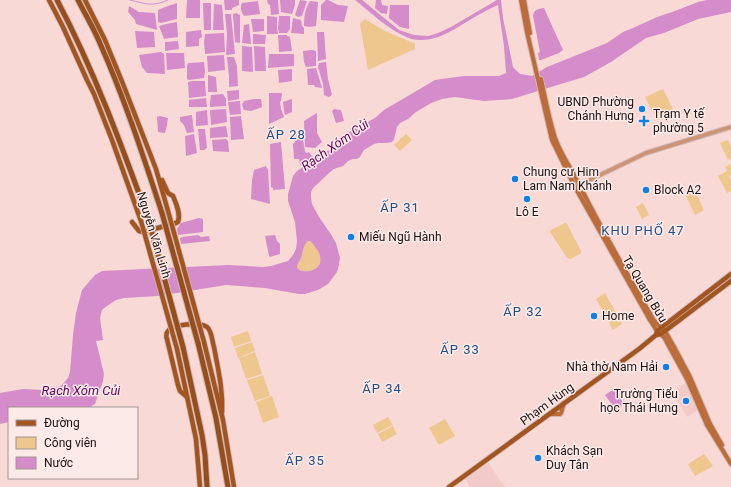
<svg xmlns="http://www.w3.org/2000/svg" width="731" height="487" font-family="Roboto,sans-serif">
  <rect width="100%" height="100%" fill="#f8d9d6"/>
  <g fill="#f2cbc8">
    <polygon points="687,382 698,410 687,417 672,392"/>
    <polygon points="487,461 505,487 470,487 465,478"/>
  </g>
  <g fill="#edc78e">
    <polygon points="365,19 385,31 411,42 415,43 415,49 368,70 360,24"/>
    <polygon points="663,89 676,115 657,120 645,97"/>
    <polygon points="406,134 412,140 400,151 394,145"/>
    <polygon points="728,140 731,147 731,158 728,160 720,143"/>
    <polygon points="731,164 731,175 729,176 731,180 731,191 727,193 718,176 727,171 725,167"/>
    <polygon points="694,189 704,210 695,215 685,194"/>
    <polygon points="643,203 649,215 642,219 636,207"/>
    <polygon points="565,223 567,224 581,251 581,253 571,259 567,258 550,232 551,230"/>
    <path d="M 308,241 L 310,241 C 314,244 315,247 318,251 C 329,273 299,275 297,267 C 297,264 300,261 301,258 C 303,253 303,245 308,241 Z"/>
    <polygon points="605,293 622,324 613,330 596,299"/>
    <polygon points="248,331 251,341 234,347 231,337"/>
    <polygon points="252,342 255,351 238,358 235,348"/>
    <polygon points="255,352 262,374 246,379 239,358"/>
    <polygon points="263,375 270,396 255,401 247,380"/>
    <polygon points="272,396 279,417 263,423 256,402"/>
    <polygon points="388,417 393,425 377,433 373,425"/>
    <polygon points="445,419 455,436 439,445 429,428"/>
    <polygon points="393,426 397,434 382,442 378,434"/>
    <polygon points="704,454 713,466 695,476 688,464"/>
  </g>
  <g fill="#d48cca" fill-rule="evenodd">
    <polygon points="187,0 200,0 200,18 186,18"/>
    <polygon points="224,0 239,0 239,5 232,8 232,10 225,10"/>
    <polygon points="267,0 278,0 279,14 271,15 270,5 268,4"/>
    <polygon points="280,0 295,0 295,5 292,14 281,12"/>
    <polygon points="300,0 307,1 302,16 298,17 295,15"/>
    <polygon points="326,0 328,0 338,5 348,6 344,22 321,20 321,5"/>
    <path d="M 355,0 L 362,0 L 399,30 L 414,35 L 428,36 L 438,33 L 451,27 L 497,0 L 501,0 L 503,18 L 513,67 L 520,74 L 532,76 L 547,67 L 607,43 L 623,32 L 633,28 L 657,17 L 675,11 L 698,2 L 707,0 L 731,0 L 731,12 L 698,19 L 664,33 L 646,38 L 611,62 L 584,77 L 551,87 L 512,99 L 484,101 L 455,97 L 442,99 L 431,103 L 416,112 L 408,119 L 400,123 L 397,127 L 394,139 L 392,142 L 387,143 L 378,143 L 374,144 L 364,150 L 359,158 L 356,159 L 353,159 L 348,161 L 343,166 L 334,169 L 329,173 L 313,188 L 311,192 L 311,198 L 312,204 L 319,217 L 332,236 L 336,243 L 340,258 L 339,265 L 337,272 L 328,284 L 318,290 L 305,294 L 299,294 L 265,288 L 226,285 L 158,296 L 124,298 L 116,300 L 107,306 L 102,310 L 100,318 L 103,340 L 96,341 L 104,374 L 103,381 L 95,404 L 88,408 L 9,408 L 9,422 L 0,424 L 0,393 L 23,389 L 43,390 L 53,389 L 62,385 L 68,378 L 70,372 L 73,335 L 76,313 L 82,290 L 95,275 L 102,271 L 228,265 L 263,267 L 271,266 L 288,261 L 293,255 L 296,249 L 297,241 L 295,222 L 288,201 L 288,194 L 293,176 L 297,171 L 325,152 L 339,146 L 344,143 L 347,139 L 347,134 L 351,131 L 375,118 L 384,110 L 435,80 L 464,76 L 499,76 L 506,73 L 504,46 L 498,5 C 489,9 481,13 473,18 C 451,31 428,49 402,35 C 385,26 370,12 355,0 ZM 308,241 L 310,241 C 314,244 315,247 318,251 C 329,273 299,275 297,267 C 297,264 300,261 301,258 C 303,253 303,245 308,241 Z"/>
    <polygon points="376,0 381,0 382,5 388,6 387,14 381,13 375,8"/>
    <path d="M 258,1 L 260,14 L 244,16 C 241,12 240,7 242,3 Z"/>
    <path d="M 310,1 L 318,2 L 318,4 L 316,26 L 309,27 L 304,26 C 304,16 305,9 310,1 Z"/>
    <polygon points="177,3 177,19 161,23 158,22 158,10 165,7"/>
    <polygon points="203,3 211,3 211,30 204,30"/>
    <polygon points="214,4 222,5 224,30 213,30"/>
    <polygon points="390,5 409,5 409,29 400,27 389,18"/>
    <polygon points="129,6 139,12 155,13 157,30 136,24 135,20 128,12"/>
    <path d="M 544,8 L 563,50 L 559,53 L 541,60 L 539,60 L 538,53 L 540,52 L 533,16 C 534,9 538,9 544,8 Z"/>
    <polygon points="236,13 240,15 240,43 235,42 233,14"/>
    <polygon points="225,14 231,14 235,54 226,55 227,34"/>
    <polygon points="267,16 277,17 277,29 278,34 267,34"/>
    <polygon points="279,16 290,16 290,29 287,33 279,33 278,29"/>
    <polygon points="293,18 301,20 302,26 304,28 304,34 291,33"/>
    <polygon points="251,19 264,19 264,31 253,32"/>
    <polygon points="177,22 178,37 164,39 159,26 166,24"/>
    <polygon points="249,24 251,44 242,43 244,25"/>
    <polygon points="201,30 202,37 199,39 199,46 186,47 186,32"/>
    <polygon points="135,31 154,32 155,47 137,48"/>
    <polygon points="317,32 324,32 326,59 318,61"/>
    <polygon points="224,33 225,52 205,54 204,42 205,34"/>
    <polygon points="253,34 266,35 265,44 253,44"/>
    <polygon points="278,35 287,35 287,36 290,37 292,51 279,52"/>
    <polygon points="178,41 179,49 165,51 165,42"/>
    <polygon points="242,46 252,47 253,72 242,71"/>
    <polygon points="254,46 265,47 266,71 255,71"/>
    <polygon points="312,50 316,51 316,66 306,67 304,62 303,51"/>
    <polygon points="161,52 164,54 165,74 147,73 142,67 139,55"/>
    <polygon points="166,53 184,53 185,68 167,70"/>
    <polygon points="269,54 294,54 294,66 268,68"/>
    <polygon points="224,55 225,70 208,72 207,56"/>
    <polygon points="234,57 237,66 238,86 229,87 229,77 227,57"/>
    <polygon points="204,62 205,72 204,78 189,80 187,79 187,66 188,63"/>
    <polygon points="326,62 328,79 332,95 329,97 324,95 323,84 318,67 319,63"/>
    <polygon points="316,68 322,88 315,87 314,85 308,85 307,69"/>
    <polygon points="292,69 292,81 279,83 278,70"/>
    <polygon points="208,75 216,77 217,92 208,92"/>
    <polygon points="192,81 205,81 206,96 189,98 188,82"/>
    <polygon points="239,90 239,99 228,101 227,91"/>
    <polygon points="269,93 282,93 281,101 280,102 281,109 284,117 269,124"/>
    <polygon points="223,94 226,99 226,106 210,107 210,103 211,95"/>
    <polygon points="206,98 207,107 189,107 189,100"/>
    <polygon points="254,99 261,99 262,107 251,111 244,110 242,105 244,101"/>
    <polygon points="292,99 292,112 285,115 284,111 283,102"/>
    <polygon points="240,101 241,114 230,115 228,102"/>
    <polygon points="226,109 227,122 211,125 210,110"/>
    <polygon points="334,109 341,110 344,121 336,123 332,111"/>
    <polygon points="207,110 208,125 196,126 196,112"/>
    <polygon points="317,113 317,133 322,142 315,148 305,147 304,121"/>
    <polygon points="192,115 194,132 187,133 184,125 180,121 180,117"/>
    <polygon points="160,116 168,118 167,125 165,133 158,132 157,117"/>
    <polygon points="241,116 244,139 231,140 230,117"/>
    <polygon points="226,126 228,137 210,138 210,128"/>
    <polygon points="198,129 205,129 207,148 204,150 200,150"/>
    <polygon points="194,134 197,153 186,156 185,136"/>
    <polygon points="302,135 305,151 306,153 309,152 313,158 302,166 300,165 299,159 294,159 293,144 295,142 295,136"/>
    <polygon points="226,139 228,141 229,152 213,151 212,140"/>
    <polygon points="281,142 285,189 273,190 273,188 271,187 270,144"/>
    <polygon points="266,166 268,170 270,204 251,199 252,180 254,170"/>
    <polygon points="199,218 203,219 203,232 178,235 177,229 181,223"/>
    <polygon points="198,235 201,237 209,236 210,241 181,244 180,238 182,237"/>
    <polygon points="275,235 277,241 280,244 280,254 270,257 269,256 265,236"/>
    <polygon points="614,389 624,404 616,410 605,395"/>
  </g>
  <g fill="none" stroke-linecap="round" stroke-linejoin="round">
    <path stroke="#d48cca" stroke-width="1" d="M 130,0 C 147,4 152,7 168,0"/>
    <g stroke="#d0b5b3" stroke-width="5.5">
      <polyline id="tertiary" points="577,186 646,153 731,127"/>
    </g>
    <g stroke="#d0b5b3" stroke-width="6">
      <g id="secondary">
        <polyline points="521,0 527,32 552,140 575,187 650,320 657,331 664,337 687,379 707,425 731,464"/>
        <polyline points="524,0 530,33"/>
        <path d="M 541,79 C 545,98 549,119 555,138 C 561,155 572,170 580,186 C 602,231 628,275 653,319 L 657,324 L 665,331 L 674,347 L 690,377 L 710,424 L 722,445"/>
        <polyline points="561,413 564,403"/>
        <polyline points="550,414 560,414"/>
      </g>
    </g>
    <g stroke="#d0b5b3" stroke-width="6">
      <g id="primary">
        <polyline points="49,0 63,27 87,80 94,94 112,140 141,221"/>
        <polyline points="85,0 105,40 123,84 156,169 168,211"/>
        <path d="M 132,222 L 139,231 L 143,232 L 176,223 L 178,222 C 181,214 176,203 173,196 L 168,193 L 162,180"/>
        <polyline points="656,335 657,331 731,274"/>
        <polyline points="204,342 223,420 234,487"/>
        <polyline points="177,349 196,439 200,487"/>
        <path d="M 187,397 L 180,391 L 178,385 L 167,339 C 166,337 166,333 168,331 C 173,324 200,322 207,327 C 212,331 212,341 214,347 C 218,369 223,389 222,412"/>
        <polyline points="449,487 639,349 656,335 661,334 731,281"/>
      </g>
    </g>
    <g stroke="#d0b5b3" stroke-width="7">
      <g id="trunk">
        <path d="M 57,0 C 94,70 121,144 148,218"/>
        <path d="M 78,0 C 85,14 93,27 99,41 C 124,97 143,155 162,213"/>
        <polyline points="198,343 216,418 228,487"/>
        <polyline points="183,347 202,435 205,455 207,487"/>
      </g>
    </g>
    <use href="#tertiary" stroke="#cb9474" stroke-width="3.5"/>
    <use href="#secondary" stroke="#bc6c39" stroke-width="4"/>
    <use href="#primary" stroke="#a35520" stroke-width="4.5"/>
    <use href="#trunk" stroke="#964e1c" stroke-width="5"/>
    <g stroke="#d0b5b3" stroke-width="6" stroke-linecap="butt">
      <g id="primary-bridge">
        <polyline points="168,211 204,342"/>
        <polyline points="141,221 177,349"/>
      </g>
    </g>
    <g stroke="#d0b5b3" stroke-width="7" stroke-linecap="butt">
      <g id="trunk-bridge">
        <polyline points="162,213 198,343"/>
        <polyline points="148,218 183,347"/>
      </g>
    </g>
    <use href="#primary-bridge" stroke="#a35520" stroke-width="4.5"/>
    <use href="#trunk-bridge" stroke="#964e1c" stroke-width="5"/>
  </g>
  <g fill="#1080e7" stroke="#fceae8" stroke-width="1.5">
    <circle cx="642" cy="109" r="4"/>
    <path d="M642 115h4v4h4v4h-4v4h-4v-4h-4v-4h4z"/>
    <circle cx="515" cy="179" r="4"/>
    <circle cx="646" cy="190" r="4"/>
    <circle cx="527" cy="199" r="4"/>
    <circle cx="351" cy="237" r="4"/>
    <circle cx="594" cy="316" r="4"/>
    <circle cx="666" cy="367" r="4"/>
    <circle cx="686" cy="401" r="4"/>
    <circle cx="538" cy="458" r="4"/>
  </g>
  <g text-anchor="middle" dominant-baseline="central" stroke-width="3" stroke-linejoin="round" paint-order="stroke">
    <g font-size="12" fill="#1b1111" stroke="#fceae8" text-anchor="start">
      <text x="634" y="102" text-anchor="end">UBND Phường<tspan x="634" dy="14">Chánh Hưng</tspan></text>
      <text x="653" y="114">Trạm Y tế<tspan x="653" dy="14">phường 5</tspan></text>
      <text x="523" y="172">Chung cư Him<tspan x="523" dy="14">Lam Nam Khánh</tspan></text>
      <text x="654" y="190">Block A2</text>
      <text x="527" y="212" text-anchor="middle">Lô E</text>
      <text x="359" y="237">Miếu Ngũ Hành</text>
      <text x="602" y="316">Home</text>
      <text x="658" y="367" text-anchor="end">Nhà thờ Nam Hải</text>
      <text x="678" y="394" text-anchor="end">Trường Tiểu<tspan x="678" dy="14">học Thái Hưng</tspan></text>
      <text x="546" y="451">Khách Sạn<tspan x="546" dy="14">Duy Tân</tspan></text>
    </g>
    <g font-size="12" fill="#1b1111" stroke="#fceae8">
      <text transform="translate(154 235) rotate(73)">Nguyễn Văn Linh</text>
      <text transform="translate(645 289) rotate(59)">Tạ Quang Bửu</text>
      <text transform="translate(547 404) rotate(-36)">Phạm Hùng</text>
    </g>
    <g font-size="13" letter-spacing="1" fill="#1f4e82" stroke="#fceae8">
      <text x="286" y="134">ẤP 28</text>
      <text x="400" y="207">ẤP 31</text>
      <text x="643" y="230">KHU PHỐ 47</text>
      <text x="523" y="311">ẤP 32</text>
      <text x="460" y="349">ẤP 33</text>
      <text x="382" y="388">ẤP 34</text>
      <text x="305" y="460">ẤP 35</text>
    </g>
    <g font-size="13" font-style="italic" fill="#60065a" stroke="#fceae8">
      <text transform="translate(335 145) rotate(-35)">Rạch Xóm Củi</text>
      <text x="81" y="390">Rạch Xóm Củi</text>
    </g>
  </g>
  <rect x="8" y="407" width="130" height="72" fill="#fceae8" stroke="#a29392"/>
  <rect x="16" y="420" width="20" height="6" fill="#a35520" stroke="#a29392"/>
  <text x="44" y="427" font-size="12" fill="#1b1111">Đường</text>
  <rect x="16" y="437" width="20" height="12" fill="#edc78e" stroke="#a29392"/>
  <text x="44" y="447" font-size="12" fill="#1b1111">Công viên</text>
  <rect x="16" y="457" width="20" height="12" fill="#d48cca" stroke="#a29392"/>
  <text x="44" y="467" font-size="12" fill="#1b1111">Nước</text>
</svg>
